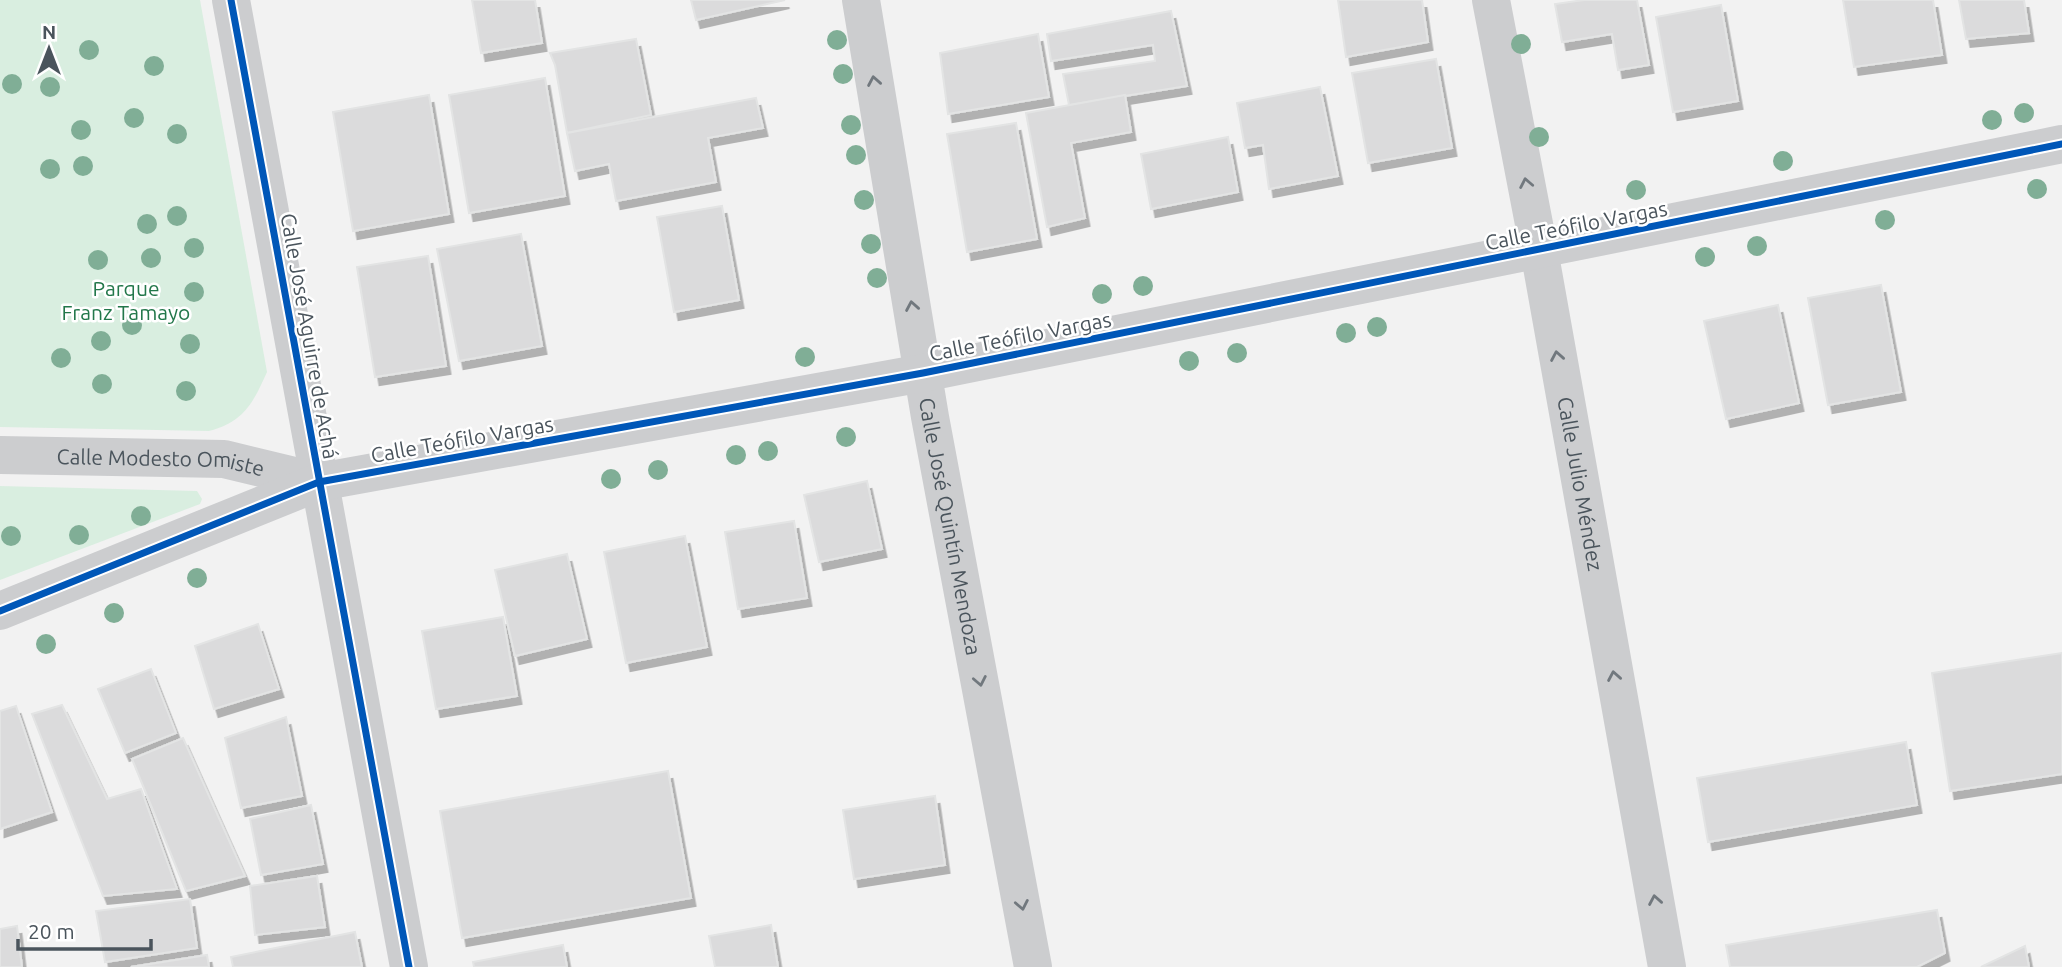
<svg xmlns="http://www.w3.org/2000/svg" width="2062" height="967" font-family="Ubuntu,sans-serif">
  <defs>
    <filter id="shadow"><feDropShadow dx="4.5" dy="8" stdDeviation="0" flood-color="#0004"/></filter>
  </defs>
  <rect width="100%" height="100%" fill="#f2f2f2"/>
  <g fill="#d9eee0">
    <path d="M 0,0 L 200,0 L 267,372 C 253,403 244,422 209,431 L 0,427 Z"/>
    <polygon points="0,486 197,491 202,499 200,504 0,580"/>
  </g>
  <g fill="#dbdbdc" stroke="#e3e4e4" stroke-width="2" filter="url(#shadow)">
    <polygon points="472,0 535,0 542,43 481,53"/>
    <polygon points="691,0 785,0 696,20"/>
    <polygon points="1338,0 1422,0 1428,42 1346,57"/>
    <polygon points="1584,0 1637,0 1649,65 1618,70 1612,34 1562,42 1555,4"/>
    <polygon points="1843,0 1933,0 1942,55 1854,67"/>
    <polygon points="1959,0 2024,0 2029,33 1966,39"/>
    <polygon points="1721,5 1738,101 1673,112 1656,17"/>
    <polygon points="1171,11 1187,86 1069,105 1063,74 1155,61 1153,45 1051,61 1047,34"/>
    <polygon points="1038,34 1049,97 948,114 940,53"/>
    <polygon points="636,39 651,115 567,133 555,65 550,53"/>
    <polygon points="1436,59 1452,148 1368,163 1352,73"/>
    <polygon points="545,78 565,196 469,213 449,95"/>
    <polygon points="1320,87 1338,176 1269,189 1263,145 1245,148 1237,103"/>
    <polygon points="429,95 449,214 353,231 333,112"/>
    <polygon points="1125,95 1131,132 1071,143 1085,218 1047,227 1026,113"/>
    <polygon points="756,98 763,128 708,138 716,182 616,201 609,164 575,171 567,133"/>
    <polygon points="1016,123 1037,239 967,252 947,134"/>
    <polygon points="1228,137 1238,192 1151,209 1141,154"/>
    <polygon points="722,206 739,300 674,312 657,217"/>
    <polygon points="521,234 542,346 459,361 437,249"/>
    <polygon points="428,256 446,366 375,377 357,267"/>
    <polygon points="1881,285 1901,392 1828,405 1808,298"/>
    <polygon points="1778,305 1799,403 1726,419 1704,321"/>
    <polygon points="867,481 882,549 819,562 804,495"/>
    <polygon points="794,521 807,598 738,609 725,532"/>
    <polygon points="685,536 707,647 626,663 604,552"/>
    <polygon points="567,554 587,639 515,656 495,570"/>
    <polygon points="503,617 517,696 436,709 422,631"/>
    <polygon points="258,624 279,689 214,709 195,646"/>
    <polygon points="2062,653 2062,774 1950,791 1932,673"/>
    <polygon points="151,669 176,733 125,753 98,689"/>
    <polygon points="62,705 107,799 141,789 177,889 103,896 32,714"/>
    <polygon points="16,706 52,812 0,829 0,711"/>
    <polygon points="286,717 302,796 241,808 225,738"/>
    <polygon points="183,738 245,876 186,891 132,759"/>
    <polygon points="1906,742 1917,805 1708,842 1697,778"/>
    <polygon points="668,771 691,898 462,938 440,811"/>
    <polygon points="935,796 945,865 854,879 843,810"/>
    <polygon points="311,805 323,864 261,875 250,819"/>
    <polygon points="317,876 325,927 255,935 250,886"/>
    <polygon points="190,899 197,948 105,962 96,911"/>
    <polygon points="1937,910 1945,953 1917,967 1730,967 1726,945"/>
    <polygon points="771,925 778,967 715,967 709,936"/>
    <polygon points="17,926 22,967 0,967 0,929"/>
    <polygon points="355,932 362,967 233,967 231,957"/>
    <polygon points="563,945 567,967 474,967 473,962"/>
    <polygon points="2025,946 2029,967 1981,967"/>
    <polygon points="207,955 209,967 131,967"/>
  </g>
  <g fill="none" stroke-linecap="round" stroke-linejoin="round">
    <g stroke="#cccdcf" stroke-width="38">
      <polyline points="231,0 409,967"/>
      <path id="s1" d="M 861,0 L 930,417 L 1033,967"/>
      <path id="s2" d="M 1491,0 L 1539,250 L 1667,967"/>
      <path id="s3" d="M 0,455 L 224,459 L 319,482"/>
      <polyline points="0,611 319,482 923,373 2062,144"/>
    </g>
    <g stroke="#fff" stroke-width="11">
      <g id="cycleway">
        <polyline points="231,0 409,967"/>
        <polyline points="0,611 319,482 923,373 2062,144"/>
      </g>
    </g>
    <use href="#cycleway" stroke="#0057b8" stroke-width="7"/>
  </g>
  <g fill="#80ae96">
    <circle cx="837" cy="40" r="10"/>
    <circle cx="1521" cy="44" r="10"/>
    <circle cx="89" cy="50" r="10"/>
    <circle cx="154" cy="66" r="10"/>
    <circle cx="843" cy="74" r="10"/>
    <circle cx="12" cy="84" r="10"/>
    <circle cx="50" cy="87" r="10"/>
    <circle cx="2024" cy="113" r="10"/>
    <circle cx="134" cy="118" r="10"/>
    <circle cx="1992" cy="120" r="10"/>
    <circle cx="851" cy="125" r="10"/>
    <circle cx="81" cy="130" r="10"/>
    <circle cx="177" cy="134" r="10"/>
    <circle cx="1539" cy="137" r="10"/>
    <circle cx="856" cy="155" r="10"/>
    <circle cx="1783" cy="161" r="10"/>
    <circle cx="83" cy="166" r="10"/>
    <circle cx="50" cy="169" r="10"/>
    <circle cx="2037" cy="189" r="10"/>
    <circle cx="1636" cy="190" r="10"/>
    <circle cx="864" cy="200" r="10"/>
    <circle cx="177" cy="216" r="10"/>
    <circle cx="1885" cy="220" r="10"/>
    <circle cx="147" cy="224" r="10"/>
    <circle cx="871" cy="244" r="10"/>
    <circle cx="1757" cy="246" r="10"/>
    <circle cx="194" cy="248" r="10"/>
    <circle cx="1705" cy="257" r="10"/>
    <circle cx="151" cy="258" r="10"/>
    <circle cx="98" cy="260" r="10"/>
    <circle cx="877" cy="278" r="10"/>
    <circle cx="1143" cy="286" r="10"/>
    <circle cx="194" cy="292" r="10"/>
    <circle cx="1102" cy="294" r="10"/>
    <circle cx="132" cy="325" r="10"/>
    <circle cx="1377" cy="327" r="10"/>
    <circle cx="1346" cy="333" r="10"/>
    <circle cx="101" cy="341" r="10"/>
    <circle cx="190" cy="344" r="10"/>
    <circle cx="1237" cy="353" r="10"/>
    <circle cx="805" cy="357" r="10"/>
    <circle cx="61" cy="358" r="10"/>
    <circle cx="1189" cy="361" r="10"/>
    <circle cx="102" cy="384" r="10"/>
    <circle cx="186" cy="391" r="10"/>
    <circle cx="846" cy="437" r="10"/>
    <circle cx="768" cy="451" r="10"/>
    <circle cx="736" cy="455" r="10"/>
    <circle cx="658" cy="470" r="10"/>
    <circle cx="611" cy="479" r="10"/>
    <circle cx="141" cy="516" r="10"/>
    <circle cx="79" cy="535" r="10"/>
    <circle cx="11" cy="536" r="10"/>
    <circle cx="197" cy="578" r="10"/>
    <circle cx="114" cy="613" r="10"/>
    <circle cx="46" cy="644" r="10"/>
  </g>
  <defs><path id="oneway-chevron" d="M-2-3.5L2.5 0L-2 3.5" fill="none" stroke-width="1.6" stroke-linecap="round" stroke-linejoin="round" transform="scale(1.75)"/></defs>
  <g stroke="#71787e">
    <use href="#oneway-chevron" transform="translate(874 81) rotate(-100)"/>
    <use href="#oneway-chevron" transform="translate(1526 183) rotate(-101)"/>
    <use href="#oneway-chevron" transform="translate(912 306) rotate(-100)"/>
    <use href="#oneway-chevron" transform="translate(1557 356) rotate(-100)"/>
    <use href="#oneway-chevron" transform="translate(1614 676) rotate(-100)"/>
    <use href="#oneway-chevron" transform="translate(980 681) rotate(79)"/>
    <use href="#oneway-chevron" transform="translate(1655 900) rotate(-100)"/>
    <use href="#oneway-chevron" transform="translate(1022 905) rotate(79)"/>
  </g>
  <g text-anchor="middle" dominant-baseline="central" stroke-width="5" stroke-linejoin="round" paint-order="stroke">
    <g font-size="21" fill="#4a545c" stroke="#fff">
      <text transform="translate(1576 225) rotate(-11)">Calle Teófilo Vargas</text>
      <text transform="translate(310 336) rotate(80)">Calle José Aguirre de Achá</text>
      <text transform="translate(1020 336) rotate(-11)">Calle Teófilo Vargas</text>
      <text transform="translate(462 439) rotate(-10)">Calle Teófilo Vargas</text>
      <text stroke="none"><textPath href="#s3" startOffset="161">Calle Modesto Omiste</textPath></text>
      <text stroke="none"><textPath href="#s2" startOffset="492">Calle Julio Méndez</textPath></text>
      <text stroke="none"><textPath href="#s1" startOffset="534">Calle José Quintín Mendoza</textPath></text>
    </g>
    <g font-size="21" fill="#22774a" stroke="#fff">
      <text x="126" y="288">Parque<tspan x="126" dy="24">Franz Tamayo</tspan></text>
    </g>
  </g>
  <g transform="translate(49 49)" stroke="#ffffff" stroke-width="5" paint-order="stroke">
  <path d="M0-5L12 26L0 18L-12 26Z" fill="#4a545c"/>
  <text y="-10" font-size="19" font-weight="bold" text-anchor="middle" fill="#4a545c">N</text>
  </g>
  <path d="M18 939v10h133v-10" fill="none" stroke="#4a545c" stroke-width="3.5"/>
  <text x="28" y="939" font-size="21" fill="#4a545c" stroke="#ffffff" stroke-width="5" paint-order="stroke">20 m</text>
</svg>
